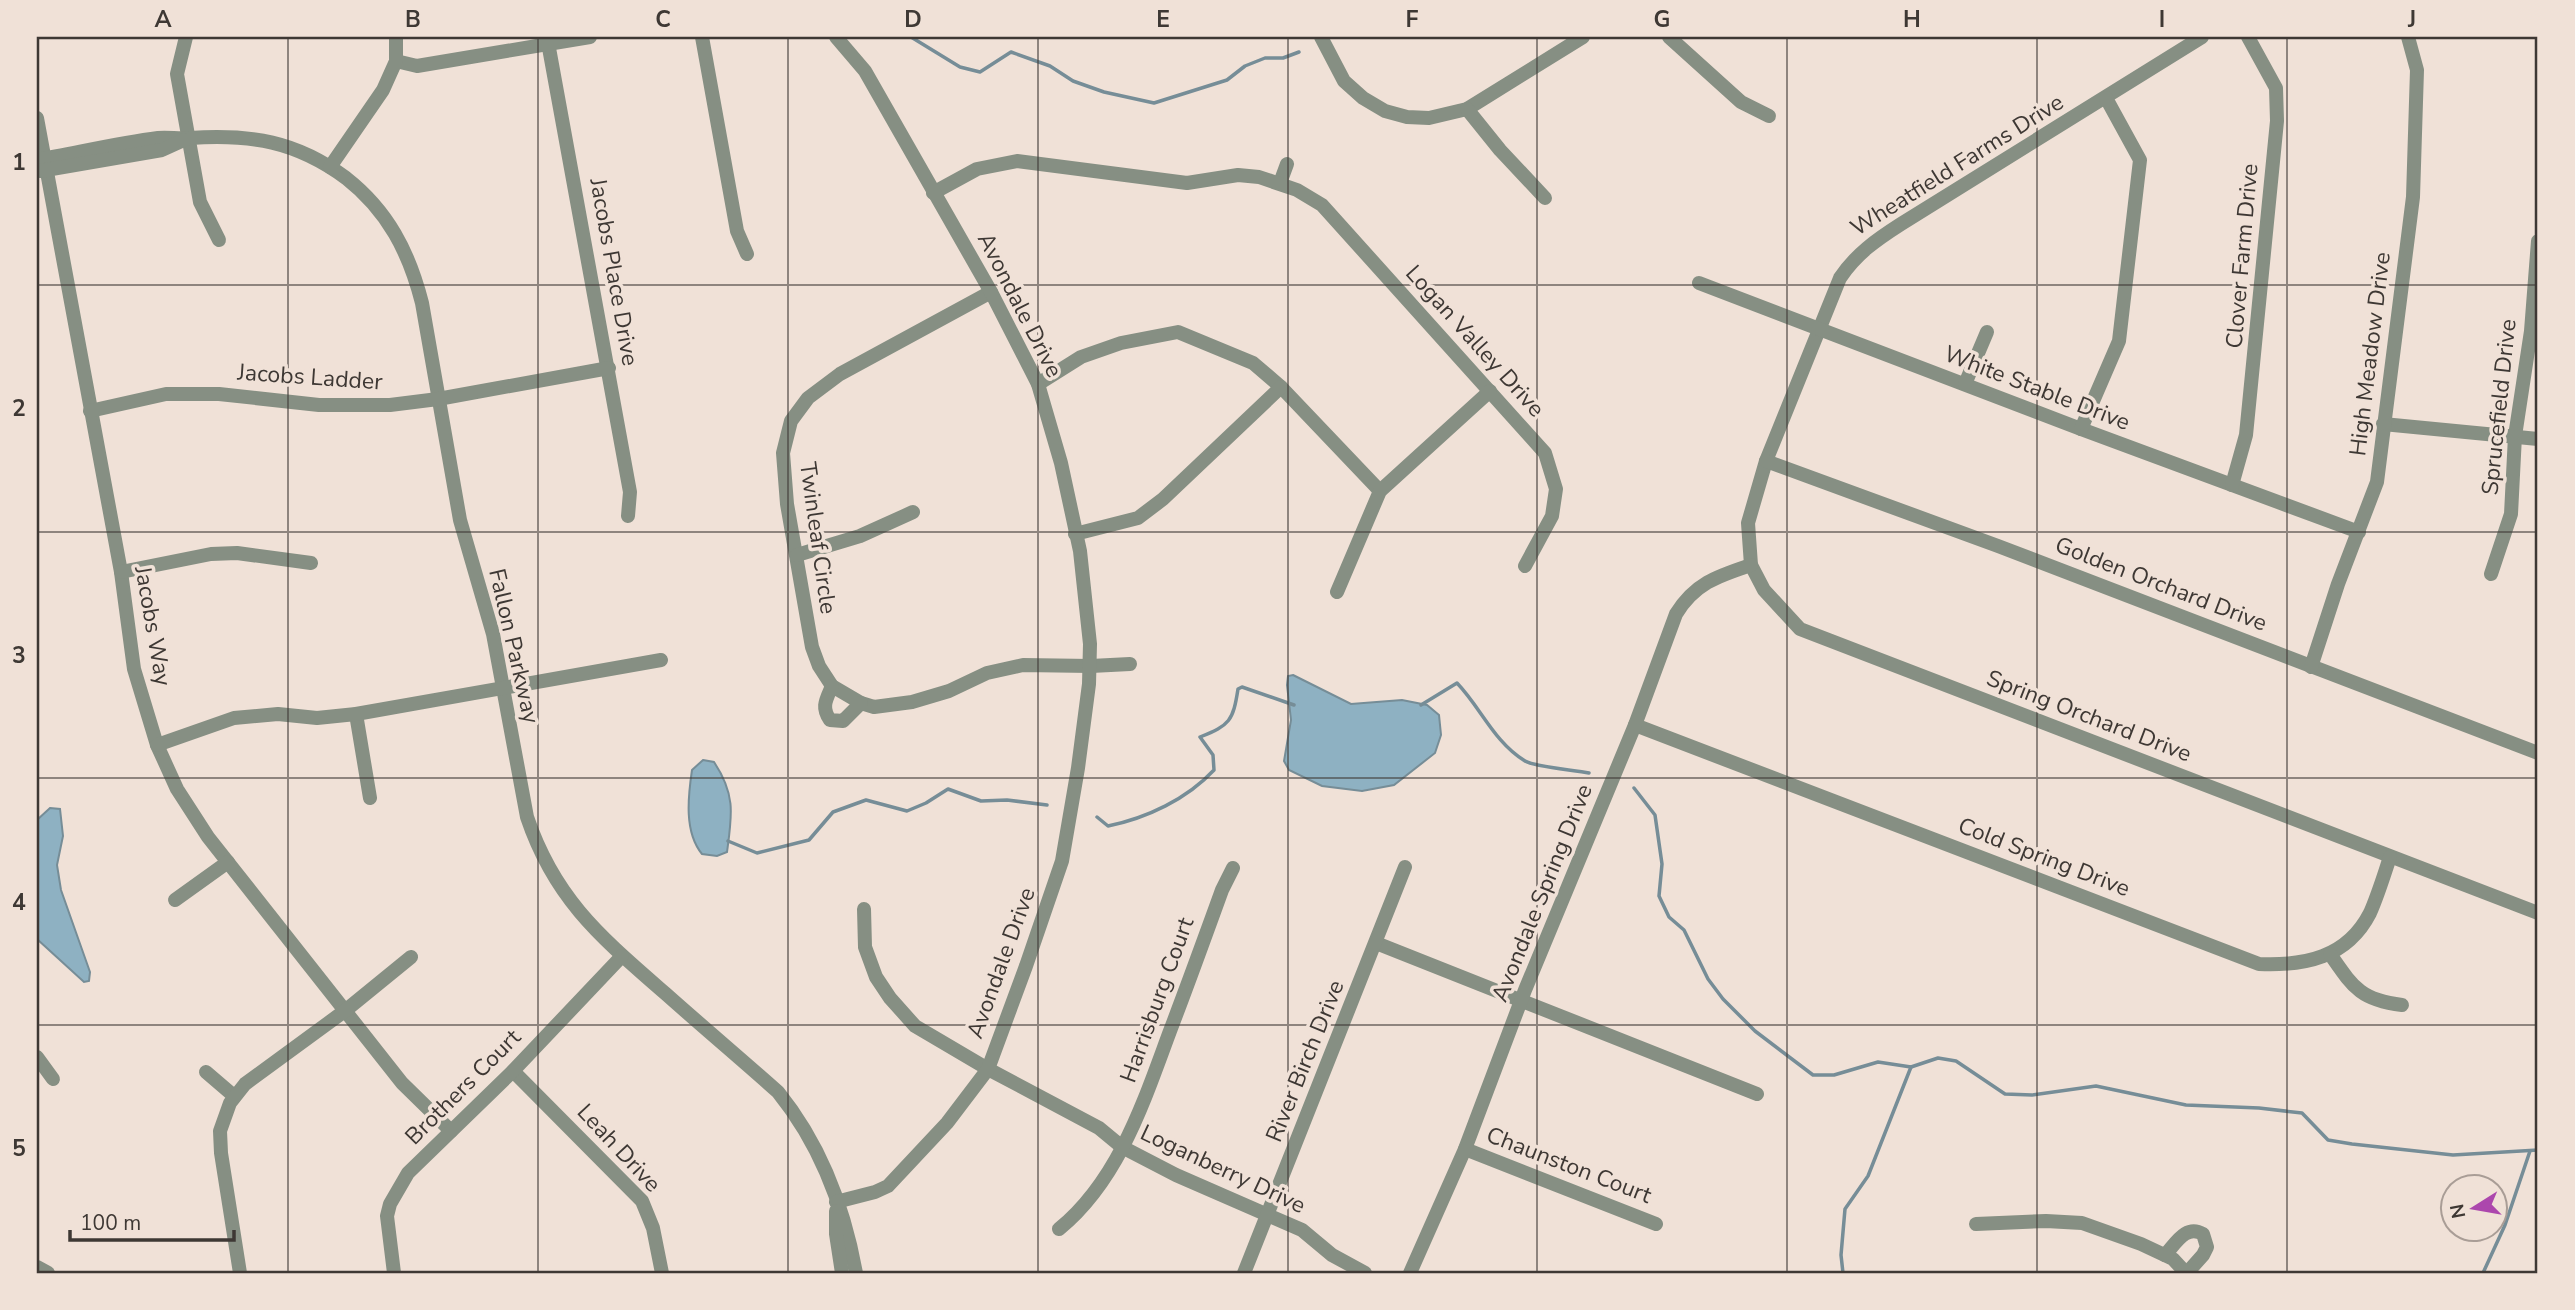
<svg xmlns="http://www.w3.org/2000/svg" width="2575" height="1310" font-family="'Nunito Sans',sans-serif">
  <rect width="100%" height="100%" fill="#f0e1d7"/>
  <g fill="#8eb1c2" stroke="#768d97" stroke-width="2">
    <polygon points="1293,675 1351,704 1402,700 1427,705 1439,715 1441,735 1435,753 1394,785 1362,791 1322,786 1289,770 1284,761 1291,720 1287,685 1288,676"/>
    <path d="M 703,760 L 714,762 C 736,795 732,815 727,852 L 717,856 L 702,854 C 684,832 688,797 692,770 Z"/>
    <polygon points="50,808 60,809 63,836 57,865 61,890 90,972 89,981 84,982 37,939 37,820"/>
  </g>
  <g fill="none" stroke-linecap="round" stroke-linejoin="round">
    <g stroke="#768d97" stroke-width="3.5">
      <polyline points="911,37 960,67 980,72 1011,52 1050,66 1073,81 1104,92 1154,103 1227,80 1245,66 1265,58 1283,58 1299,52"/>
      <polyline points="1333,37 1335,37"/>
      <path d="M 1421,705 L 1457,683 C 1481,708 1494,742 1525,761 C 1535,767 1575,770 1589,773"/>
      <polyline points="1634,788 1655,815 1662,864 1659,896 1669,917 1684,930 1708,979 1723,999 1755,1031 1813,1075 1834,1075 1878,1062 1911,1067 1938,1058 1956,1061 2005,1094 2032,1095 2096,1086 2186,1105 2259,1108 2302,1113 2328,1140 2352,1144 2453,1155 2538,1150"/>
      <path d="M 1097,817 L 1108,826 C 1147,818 1187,799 1214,770 L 1213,755 L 1200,737 C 1230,725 1233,721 1238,689 L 1242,687 L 1294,705"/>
      <polyline points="728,841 757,853 809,840 833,812 866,800 907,811 926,803 948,789 981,801 1007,800 1047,805"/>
      <polyline points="1843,1273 1841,1255 1845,1209 1868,1176 1911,1067"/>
      <polyline points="2483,1273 2505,1225 2530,1151"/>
    </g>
    <g stroke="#868f83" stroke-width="14">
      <polyline points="186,37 177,74 200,202 219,240"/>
      <polyline points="547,37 630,492 628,516"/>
      <polyline points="702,37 737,231 747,254"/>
      <polyline points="1321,37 1344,81 1363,98 1385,111 1407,117 1429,118 1467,109 1583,37"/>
      <polyline points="1669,37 1741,102 1769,116"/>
      <path d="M 2202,37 L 1901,224 C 1876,240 1856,254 1840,278 L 1766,461 L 1748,523 L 1751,565 L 1764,590 L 1800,629 L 2538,913"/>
      <polyline points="396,61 417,66 590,37"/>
      <polyline points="1467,109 1500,150 1545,198"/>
      <polyline points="37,118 121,572 134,669 157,745 177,789 208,837 402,1083 451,1131"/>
      <path d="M 37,160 C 77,153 118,143 158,138 C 168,137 179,139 190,138 C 251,134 296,141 346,178 C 388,211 409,252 422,303 L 460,520 L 493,634 L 527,817 C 555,900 602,938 666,994 C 703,1027 741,1059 778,1092 C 821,1145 844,1207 856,1273"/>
      <polyline points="330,167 383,90 396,61 396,37"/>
      <polyline points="40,171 162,150 184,140"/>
      <polyline points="1280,183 1287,164"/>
      <polyline points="933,193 977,169 1017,161 1187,183 1238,175 1259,177 1297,190 1322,205 1545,453 1556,489 1552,516 1525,566"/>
      <polyline points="1699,283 2081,429 2359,532"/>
      <polyline points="991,292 840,374 808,398 791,421 783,453 787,504 812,647 819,666 832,686 861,703 874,707 912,702 949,691 987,673 1023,665 1091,666 1130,664"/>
      <polyline points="1038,384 1081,357 1121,343 1178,332 1253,363 1281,387 1380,491"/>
      <polyline points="1965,384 1987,332"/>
      <polyline points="90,411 166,394 219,394 319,405 390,405 438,399 609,368"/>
      <polyline points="2383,424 2538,439"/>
      <polyline points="2081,429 2119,341 2140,160 2106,98"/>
      <polyline points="1766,461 1998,546 2538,753"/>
      <polyline points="2232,485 2246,435 2277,121 2276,88 2248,37"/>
      <polyline points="1075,534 1138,518 1163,499 1281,387"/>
      <polyline points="797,555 860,536 913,512"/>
      <polyline points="121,572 211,554 237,553 311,563"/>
      <polyline points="2491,574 2511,514 2515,436 2531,331 2538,241"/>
      <polyline points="1337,592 1380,491 1490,391"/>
      <polyline points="2311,667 2338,584 2377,482 2413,197 2417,70 2408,37"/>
      <path d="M 832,686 C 826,700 821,707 830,720 L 843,721 L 861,703"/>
      <polyline points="356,714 370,798"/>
      <path d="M 1635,725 L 2259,964 C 2304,966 2347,958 2370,913 C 2378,895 2384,875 2390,857"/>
      <polyline points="157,745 234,718 278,714 317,718 356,714 661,660"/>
      <polyline points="175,900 228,862"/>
      <polyline points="864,909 865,947 876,977 890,998 915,1026 988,1069 1099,1128 1122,1147 1176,1175 1302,1230 1332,1255 1365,1273"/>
      <polyline points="1376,943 1757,1094"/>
      <path d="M 2330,954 C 2353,987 2360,1000 2402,1005"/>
      <polyline points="37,1057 53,1079"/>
      <polyline points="513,1071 642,1201 653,1228 662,1273"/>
      <polyline points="206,1072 234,1096"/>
      <polyline points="1465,1149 1656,1224"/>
      <polyline points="836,1202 875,1192 888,1186 947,1123 988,1069 1026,966 1062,861 1078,768 1089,684 1090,644 1080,551 1061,463 1038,384 991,292 865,71 836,37"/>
      <polyline points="836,1211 836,1234 842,1273"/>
      <polyline points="1976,1224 2046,1221 2082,1223 2141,1244 2173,1259 2186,1273"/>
      <path d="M 1059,1229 C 1119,1180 1144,1101 1170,1031 C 1188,984 1205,937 1222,890 L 1233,868"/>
      <path d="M 2165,1255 C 2176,1243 2186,1224 2203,1234 L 2207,1247 L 2203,1255 L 2187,1273"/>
      <polyline points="37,1267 48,1273"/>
      <polyline points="240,1273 221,1153 220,1131 230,1103 245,1084 346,1010 411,957"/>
      <polyline points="394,1273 387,1216 390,1204 408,1173 513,1071 622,956"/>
      <polyline points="1244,1273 1405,867"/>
      <path d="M 1410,1273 L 1465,1149 L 1525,990 L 1635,725 L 1676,614 C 1695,583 1718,576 1751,565"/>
    </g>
  </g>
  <path fill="none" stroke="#3e3834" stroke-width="2" stroke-opacity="0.55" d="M 288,37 L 288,1273M 538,37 L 538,1273M 788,37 L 788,1273M 1038,37 L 1038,1273M 1288,37 L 1288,1273M 1537,37 L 1537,1273M 1787,37 L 1787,1273M 2037,37 L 2037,1273M 2287,37 L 2287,1273M 37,285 L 2538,285M 37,532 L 2538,532M 37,778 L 2538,778M 37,1025 L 2538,1025"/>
  <g text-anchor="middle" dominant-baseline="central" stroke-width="7" stroke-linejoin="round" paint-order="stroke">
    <g font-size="23" fill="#3e3834" stroke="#f0e1d7">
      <text transform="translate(1957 165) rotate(-32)">Wheatfield Farms Drive</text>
      <text transform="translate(2242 256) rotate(-85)">Clover Farm Drive</text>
      <text transform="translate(614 272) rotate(80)">Jacobs Place Drive</text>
      <text transform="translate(1020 305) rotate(63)">Avondale Drive</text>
      <text transform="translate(1475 341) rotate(48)">Logan Valley Drive</text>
      <text transform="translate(2370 354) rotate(-83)">High Meadow Drive</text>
      <text transform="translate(310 377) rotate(4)">Jacobs Ladder</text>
      <text transform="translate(2037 388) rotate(21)">White Stable Drive</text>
      <text transform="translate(2499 407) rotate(-84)">Sprucefield Drive</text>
      <text transform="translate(818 538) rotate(82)">Twinleaf Circle</text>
      <text transform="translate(2161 584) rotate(21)">Golden Orchard Drive</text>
      <text transform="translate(153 626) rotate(80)">Jacobs Way</text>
      <text transform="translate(514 646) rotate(77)">Fallon Parkway</text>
      <text transform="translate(2089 716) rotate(21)">Spring Orchard Drive</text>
      <text transform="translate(2044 857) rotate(21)">Cold Spring Drive</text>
      <text transform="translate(1542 893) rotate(-68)">Avondale Spring Drive</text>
      <text transform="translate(1001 963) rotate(-70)">Avondale Drive</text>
      <text transform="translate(1157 1000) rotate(-70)">Harrisburg Court</text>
      <text transform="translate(1305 1061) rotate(-68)">River Birch Drive</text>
      <text transform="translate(463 1087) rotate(-45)">Brothers Court</text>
      <text transform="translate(619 1148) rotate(47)">Leah Drive</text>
      <text transform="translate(1569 1165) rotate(21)">Chaunston Court</text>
      <text transform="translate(1223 1169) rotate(25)">Loganberry Drive</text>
    </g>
  </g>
  <rect width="2575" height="1310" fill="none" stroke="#f0e1d7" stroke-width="77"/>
  <g transform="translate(2474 1208) rotate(259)"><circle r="33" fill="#f0e1d7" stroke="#a99d96" stroke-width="2"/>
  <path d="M0-5L12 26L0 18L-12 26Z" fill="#ac47ad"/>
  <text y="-10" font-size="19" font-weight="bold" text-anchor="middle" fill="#3e3834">N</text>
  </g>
  <path d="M70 1230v10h164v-10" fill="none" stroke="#3e3834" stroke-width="3.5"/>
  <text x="80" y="1230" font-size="21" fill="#3e3834" stroke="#f0e1d7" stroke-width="5" paint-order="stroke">100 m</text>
  <rect x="38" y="38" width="2498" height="1234" fill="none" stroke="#3e3834" stroke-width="2.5"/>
  <g font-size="23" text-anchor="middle" font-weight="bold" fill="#3e3834">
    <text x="163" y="27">A</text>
    <text x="413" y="27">B</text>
    <text x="663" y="27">C</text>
    <text x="913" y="27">D</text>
    <text x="1163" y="27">E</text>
    <text x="1412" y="27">F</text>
    <text x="1662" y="27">G</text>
    <text x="1912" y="27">H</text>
    <text x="2162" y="27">I</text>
    <text x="2412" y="27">J</text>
    <text x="19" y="170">1</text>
    <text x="19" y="416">2</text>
    <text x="19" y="663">3</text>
    <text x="19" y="910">4</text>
    <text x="19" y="1156">5</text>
  </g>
</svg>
